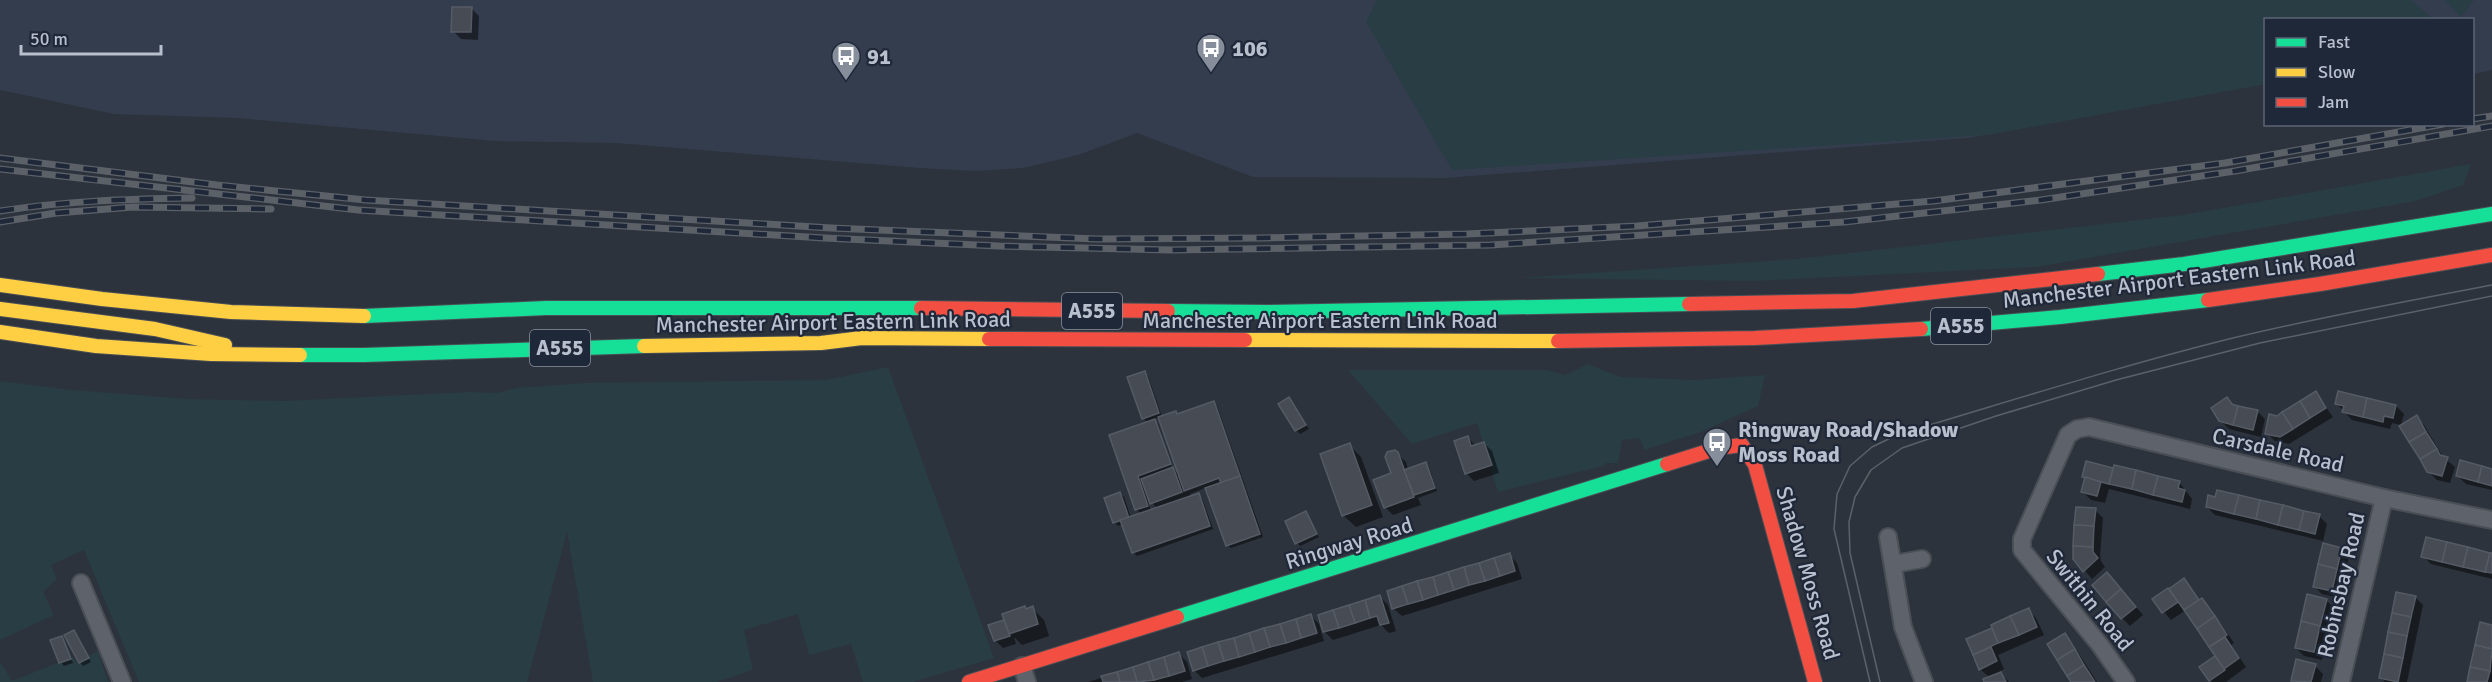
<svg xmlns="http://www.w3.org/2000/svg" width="2492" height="682" font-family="Signika,sans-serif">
  <rect width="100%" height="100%" fill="#2d333d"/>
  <polygon fill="#343d4e" points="0,0 2492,0 2492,70 2473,74 2472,20 2266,20 2265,84 1967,138 1445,178 1253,177 1137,133 1078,155 1023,168 977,171 920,168 617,143 496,141 238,118 114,114 0,90"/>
  <g fill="#293d44">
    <polygon points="1377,0 2411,0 2433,19 2266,20 2265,84 1988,135 1452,170 1366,22"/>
    <polygon points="2444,0 2474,0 2461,17"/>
    <polygon points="2471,164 2463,185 2416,201 2036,267 1754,281 1518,278 1797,259 2183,215"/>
    <polygon points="1588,364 1620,377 1695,380 1765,375 1758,406 1701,432 1644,450 1640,438 1622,440 1618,463 1606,463 1603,466 1498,492 1477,423 1412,444 1348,370 1547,370 1565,375"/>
    <polygon points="888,367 994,658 913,682 863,682 851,644 809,655 798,614 744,630 753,670 717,682 593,682 567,532 527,682 139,682 84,550 51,565 57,579 43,592 54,615 0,640 0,381 72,390 188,399 283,401 470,392 496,393 517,388 585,383 826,380"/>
    <polygon points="98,651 108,682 0,682 0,662 12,681 73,657 77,663"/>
  </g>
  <g fill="#0007" fill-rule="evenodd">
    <polygon points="471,8 479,16 478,40 461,39 453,31"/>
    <path d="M 1144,373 L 1148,376 L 1162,417 L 1176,413 L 1178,415 L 1213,403 L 1217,406 L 1263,537 L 1231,548 L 1227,545 L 1207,487 L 1190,494 L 1191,497 L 1198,495 L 1202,498 L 1213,529 L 1137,556 L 1134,553 L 1123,524 L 1118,526 L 1114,522 L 1120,494 L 1124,497 L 1131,518 L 1142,515 L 1136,509 L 1110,436 L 1148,423 L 1143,418 ZM 1160,417 L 1180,476 L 1172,468 L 1158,424 L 1154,419 ZM 1147,498 L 1158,509 L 1151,511 Z"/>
    <polygon points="2316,393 2333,417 2289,444 2275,441 2267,433 2278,417"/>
    <polygon points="1289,399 1309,429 1300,434 1296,430"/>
    <polygon points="2227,399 2234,406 2257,411 2265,419 2261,437 2229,429 2220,420"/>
    <polygon points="2337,404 2396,406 2404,414 2401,425 2392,423 2390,429 2352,420"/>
    <polygon points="2416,417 2424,425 2443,457 2455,467 2450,483 2437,480 2428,471"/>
    <polygon points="1467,437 1476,446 1484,443 1492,451 1499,473 1474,481 1466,473"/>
    <polygon points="1349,445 1361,457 1383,517 1356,527 1343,515"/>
    <polygon points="1394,451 1406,462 1408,470 1425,464 1429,467 1437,491 1418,498 1421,505 1393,515 1385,507 1393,473"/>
    <polygon points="2087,463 2179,482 2192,499 2190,509 2109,489 2105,503 2091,500 2083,492"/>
    <polygon points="2492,470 2492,490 2466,484 2458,476"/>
    <polygon points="2207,507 2319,516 2327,524 2323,541 2215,515"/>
    <polygon points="2095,510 2103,518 2100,556 2101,561 2105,567 2092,579 2075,559"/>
    <polygon points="1306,512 1319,537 1300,546 1297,543"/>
    <polygon points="2341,549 2349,557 2339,598 2322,594 2314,586"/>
    <polygon points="1509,555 1517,563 1522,579 1402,616 1394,609 1389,592"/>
    <polygon points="2492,555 2492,579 2431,564 2423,556"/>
    <polygon points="2184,580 2200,601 2210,608 2234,643 2231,645 2246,667 2226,682 2212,682 2201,667 2217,656 2186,610 2171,620 2154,600"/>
    <polygon points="2115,582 2143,615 2130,626 2122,618"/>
    <polygon points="1380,597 1388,605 1396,631 1389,633 1381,625 1333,640 1325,632 1320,616"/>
    <polygon points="2415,597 2423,605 2407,682 2385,682 2380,677"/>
    <polygon points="2326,600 2334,608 2322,660 2304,656 2296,648"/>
    <polygon points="1032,608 1044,620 1049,636 1022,645 1014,637 1016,644 1003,648 995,640 1004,622 1008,626 1026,610"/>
    <polygon points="2028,610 2036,618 2044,635 1998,655 2004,669 1999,672 2009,682 1986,682 1990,678 1980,669 1968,640"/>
    <polygon points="1311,616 1319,624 1324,641 1202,678 1194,670"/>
    <polygon points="2492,626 2492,682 2469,682"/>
    <polygon points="74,632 91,662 83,666 80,662"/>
    <polygon points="2064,635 2072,643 2097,682 2073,682"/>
    <polygon points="61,638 73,663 64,666 61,662"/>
    <polygon points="1179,654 1187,662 1192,679 1182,682 1088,682"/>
    <polygon points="2297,661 2315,666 2323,674 2321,682 2292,682"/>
  </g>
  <g fill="#464b54" stroke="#555b65" stroke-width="1.5">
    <polygon points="452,7 472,7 471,32 451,32"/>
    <polygon points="1145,371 1159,413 1142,419 1127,377"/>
    <polygon points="2316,391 2326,408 2310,418 2300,401"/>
    <polygon points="2338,391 2367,398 2363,417 2342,412 2344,406 2335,404"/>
    <polygon points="1289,397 1306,425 1295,431 1278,404"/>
    <polygon points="2227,397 2232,404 2238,406 2233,425 2219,421 2211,408"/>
    <polygon points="2367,398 2396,405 2393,418 2384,416 2383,422 2363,417"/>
    <polygon points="1214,401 1240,476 1221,483 1219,478 1184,491 1158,417 1176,411 1177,414"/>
    <polygon points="2300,401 2310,418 2293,429 2282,412"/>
    <polygon points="2238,406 2258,410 2253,430 2233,425"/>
    <polygon points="2282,412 2293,429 2280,437 2265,434 2269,414 2277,416"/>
    <polygon points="2417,415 2426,432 2409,442 2399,426"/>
    <polygon points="1155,419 1171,464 1138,476 1148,506 1135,510 1109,435"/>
    <polygon points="2426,432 2437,449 2420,459 2409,442"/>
    <polygon points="1468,436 1471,446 1484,442 1492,465 1465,474 1454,441"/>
    <polygon points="1350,443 1372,505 1342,516 1320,454"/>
    <polygon points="2437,449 2440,455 2448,457 2442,476 2427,472 2420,459"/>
    <polygon points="1395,450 1398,452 1414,497 1384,508 1373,480 1391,473 1385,457 1387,452"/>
    <polygon points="2460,460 2482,466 2478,482 2456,476"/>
    <polygon points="2086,461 2113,468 2109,484 2082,477"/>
    <polygon points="1426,462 1435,488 1414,495 1404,470"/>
    <polygon points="2114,465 2136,470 2132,489 2109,484"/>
    <polygon points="2482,466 2492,469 2492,486 2478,482"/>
    <polygon points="1173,467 1182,492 1150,504 1141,479"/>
    <polygon points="2136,470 2158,476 2153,495 2132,489"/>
    <polygon points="1240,476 1260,534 1226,546 1205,488"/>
    <polygon points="2158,476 2180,481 2178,488 2185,490 2182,502 2153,495"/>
    <polygon points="2085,477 2101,482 2097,496 2081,492"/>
    <polygon points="2217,490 2239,495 2234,514 2206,507 2208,495 2215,497"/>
    <polygon points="1120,492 1129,518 1113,523 1104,498"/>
    <polygon points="1199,493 1210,526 1132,553 1120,520"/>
    <polygon points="2239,495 2260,500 2256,519 2234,514"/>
    <polygon points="2260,500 2283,505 2278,525 2256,519"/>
    <polygon points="2283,505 2304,511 2299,530 2278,525"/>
    <polygon points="2076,507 2096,508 2094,526 2074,525"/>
    <polygon points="1306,511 1317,534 1295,544 1285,521"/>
    <polygon points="2304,511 2320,514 2315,534 2299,530"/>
    <polygon points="2074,525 2094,526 2093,547 2073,546"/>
    <polygon points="2426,537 2447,542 2442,562 2421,557"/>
    <polygon points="2447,542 2468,547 2463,567 2442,562"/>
    <polygon points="2323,543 2342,548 2337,569 2318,564"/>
    <polygon points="2073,546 2093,547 2093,552 2098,558 2083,572 2073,559"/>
    <polygon points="2468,547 2490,553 2485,572 2463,567"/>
    <polygon points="1510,553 1515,571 1500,576 1494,558"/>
    <polygon points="2490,553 2492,553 2492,573 2485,572"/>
    <polygon points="1494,558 1500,576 1485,581 1479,563"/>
    <polygon points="1479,563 1485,581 1469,585 1464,567"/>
    <polygon points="2318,564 2337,569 2332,591 2313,587"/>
    <polygon points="1464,567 1469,585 1454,590 1448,572"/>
    <polygon points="1448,572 1454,590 1438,595 1433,577"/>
    <polygon points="2107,572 2121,589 2106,602 2092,585"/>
    <polygon points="1433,577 1438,595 1423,600 1417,581"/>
    <polygon points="2184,578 2199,600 2184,610 2169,589"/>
    <polygon points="1417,581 1423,600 1408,604 1402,586"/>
    <polygon points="1402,586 1408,604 1392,609 1387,591"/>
    <polygon points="2168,588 2178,602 2162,613 2152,599"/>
    <polygon points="2121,589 2136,607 2121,619 2106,602"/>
    <polygon points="2396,592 2416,596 2411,617 2392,613"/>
    <polygon points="2307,594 2327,599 2320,626 2301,621"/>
    <polygon points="1380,595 1389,623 1380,625 1377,616 1370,618 1365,600"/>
    <polygon points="2202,598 2215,616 2197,629 2184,610"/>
    <polygon points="1365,600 1370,618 1355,623 1349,605"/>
    <polygon points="1349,605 1355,623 1339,628 1333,610"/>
    <polygon points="1025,606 1026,609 1033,606 1038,624 1009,634 1002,614"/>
    <polygon points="2029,608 2037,627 2019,635 2010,616"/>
    <polygon points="1333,610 1339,628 1323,632 1318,615"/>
    <polygon points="2392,613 2411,617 2407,636 2388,632"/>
    <polygon points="1311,614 1317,633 1301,638 1296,619"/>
    <polygon points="2010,616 2019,635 1998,643 1991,625"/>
    <polygon points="2215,616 2227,635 2209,647 2197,629"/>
    <polygon points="1296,619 1301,638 1286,643 1280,624"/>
    <polygon points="1004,620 1010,636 994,641 988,625"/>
    <polygon points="2301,621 2320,626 2314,652 2295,648"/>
    <polygon points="2480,622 2492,625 2492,649 2475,645"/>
    <polygon points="1280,624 1286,643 1270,647 1264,628"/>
    <polygon points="1264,628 1270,647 1255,652 1249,633"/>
    <polygon points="1992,628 1998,643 1973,655 1966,639"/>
    <polygon points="74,630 89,658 79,663 64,635"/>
    <polygon points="2388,632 2407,636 2403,658 2384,654"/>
    <polygon points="1249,633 1255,652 1239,657 1234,638"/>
    <polygon points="2065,633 2075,649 2057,660 2047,644"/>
    <polygon points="62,636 71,659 59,663 50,640"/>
    <polygon points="2225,637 2239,658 2224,669 2209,647"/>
    <polygon points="1234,638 1239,657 1224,661 1218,642"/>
    <polygon points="1218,642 1224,661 1208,666 1202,647"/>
    <polygon points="2475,645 2492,649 2490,671 2470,667"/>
    <polygon points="1202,647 1208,666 1193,671 1187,652"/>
    <polygon points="1991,647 1997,661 1979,670 1973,655"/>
    <polygon points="2075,649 2084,665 2067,676 2057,660"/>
    <polygon points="1179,652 1185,671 1169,676 1164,657"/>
    <polygon points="2384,654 2403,658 2398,682 2379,678"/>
    <polygon points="2215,656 2225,670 2209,681 2199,667"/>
    <polygon points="1164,657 1169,676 1154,680 1148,662"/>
    <polygon points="2296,659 2316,664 2311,682 2291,681"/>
    <polygon points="1148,662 1154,680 1137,682 1133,667"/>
    <polygon points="2084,665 2095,682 2071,682 2067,676"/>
    <polygon points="1133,667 1137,682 1120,682 1117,672"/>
    <polygon points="2470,667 2490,671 2487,682 2467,682"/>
    <polygon points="1117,672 1120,682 1103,682 1101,676"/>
    <polygon points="2001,672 2006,682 1984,682 1983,679"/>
  </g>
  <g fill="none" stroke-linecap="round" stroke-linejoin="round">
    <g stroke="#4a4e55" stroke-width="20">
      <g id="street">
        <polyline points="1888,537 1903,627 1924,682"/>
        <polyline points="1894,564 1922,559"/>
        <polyline points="81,583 122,682"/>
        <polyline points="1022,666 1027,682"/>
        <polyline points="2126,682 2100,645 2022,550 2022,539 2068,435 2077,429 2089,427 2384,498 2492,520"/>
        <polyline points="2341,682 2384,498"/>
      </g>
    </g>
    <g stroke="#4a4e55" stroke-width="16">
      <g id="fast">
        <polyline points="2098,274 2184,264 2492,214"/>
        <polyline points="1168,311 1268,312 1689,304"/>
        <polyline points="364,316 546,308 921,308"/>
        <polyline points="1921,329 2060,317 2208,300"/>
        <polyline points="300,355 364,355 644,346"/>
        <polyline points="1177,617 1667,464"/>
      </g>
    </g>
    <g stroke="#4a4e55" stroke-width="16">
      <g id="slow">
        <polyline points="0,285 102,299 231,312 364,316"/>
        <polyline points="0,309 155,329 225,345"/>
        <polyline points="0,332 96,346 211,354 300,355"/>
        <polyline points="1245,340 1558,341"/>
        <polyline points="644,346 821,343 862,338 989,339"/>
      </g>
    </g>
    <g stroke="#4a4e55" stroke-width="16">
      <g id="jam">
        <polyline points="2208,300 2320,284 2492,255"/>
        <polyline points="1689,304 1853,301 2098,274"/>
        <polyline points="921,308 1168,311"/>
        <polyline points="989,339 1245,340"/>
        <polyline points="1558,341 1755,338 1921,329"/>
        <polyline points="1667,464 1718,448 1742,445 1755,465 1815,682"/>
        <polyline points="969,682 1177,617"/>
      </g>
    </g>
    <use href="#street" stroke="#5e626b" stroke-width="16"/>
    <use href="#fast" stroke="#16e098" stroke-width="14"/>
    <use href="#slow" stroke="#ffcf43" stroke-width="14"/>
    <use href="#jam" stroke="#f24e42" stroke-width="14"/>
    <g stroke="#5c6168" stroke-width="1.5">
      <path d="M 1870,682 L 1834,529 L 1837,494 L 1850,466 L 1872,447 L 1899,434 C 2011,401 2123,365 2237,337 C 2321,317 2407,301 2492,285"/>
      <polyline points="1880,682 1850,553 1849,522 1855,497 1871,470 1902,448 1996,416 2116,380 2260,343 2492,296"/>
    </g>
    <g stroke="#5c6168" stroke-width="7">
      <g id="rail">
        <polyline points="2472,119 2492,116"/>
        <polyline points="0,158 217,185 366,200 831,228 1097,239 1261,238 1466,234 1637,226 1933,201 2225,163 2443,124"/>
        <polyline points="0,169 358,210 824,238 999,246 1171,250 1491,245 1844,222 2041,200 2235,171 2492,126"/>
        <path d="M 0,211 C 65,201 126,199 192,198"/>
        <polyline points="0,222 56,213 133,207 271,209"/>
      </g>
    </g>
    <use href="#rail" stroke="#1f2839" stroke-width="4.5" stroke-dasharray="14" stroke-linecap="butt"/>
  </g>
  <defs>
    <g id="bus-pin" transform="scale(1.5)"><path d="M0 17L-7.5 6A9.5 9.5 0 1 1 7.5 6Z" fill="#878e9b" stroke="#1f2839"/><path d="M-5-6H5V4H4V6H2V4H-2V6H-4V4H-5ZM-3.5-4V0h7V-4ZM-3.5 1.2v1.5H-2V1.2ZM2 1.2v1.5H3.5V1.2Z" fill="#fff"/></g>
  </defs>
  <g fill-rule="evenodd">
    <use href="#bus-pin" x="1211" y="48"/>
    <use href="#bus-pin" x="846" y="56"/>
    <use href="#bus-pin" x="1717" y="442"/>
  </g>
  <g text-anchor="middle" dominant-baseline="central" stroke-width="4.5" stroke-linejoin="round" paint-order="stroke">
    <g fill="#1f2839" stroke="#8a92a1" stroke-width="1.5">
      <rect x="1062" y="293" width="60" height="36" rx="4.5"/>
      <rect x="1931" y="308" width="60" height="36" rx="4.5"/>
      <rect x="530" y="330" width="60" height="36" rx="4.5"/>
    </g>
    <g font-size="21" font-weight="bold" fill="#b8bfcd">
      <text x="1092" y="311">A555</text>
      <text x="1961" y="326">A555</text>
      <text x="560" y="348">A555</text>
    </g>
    <g font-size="22" font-weight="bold" fill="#b8bfcd" stroke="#1f2839" text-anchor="start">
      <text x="1232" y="48">106</text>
      <text x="867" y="56">91</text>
      <text x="1738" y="429">Ringway Road/Shadow<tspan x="1738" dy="25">Moss Road</tspan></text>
    </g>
    <g font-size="22" fill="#b8bfcd" stroke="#1f2839">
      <text transform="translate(2179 279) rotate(-7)">Manchester Airport Eastern Link Road</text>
      <text x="1320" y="320">Manchester Airport Eastern Link Road</text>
      <text transform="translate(833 322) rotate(-1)">Manchester Airport Eastern Link Road</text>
      <text transform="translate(2278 450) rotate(13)">Carsdale Road</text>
      <text transform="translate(1349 543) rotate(-17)">Ringway Road</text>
      <text transform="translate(1808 573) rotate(74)">Shadow Moss Road</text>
      <text transform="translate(2341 585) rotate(-77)">Robinsbay Road</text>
      <text transform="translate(2090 600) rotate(51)">Swithin Road</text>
    </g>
  </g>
  <rect x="2264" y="18" width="210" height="108" fill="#1f2839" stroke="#5c6474" stroke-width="1.5"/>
  <rect x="2276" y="38" width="30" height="9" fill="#16e098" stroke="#5c6474" stroke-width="1.5"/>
  <text x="2318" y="48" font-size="18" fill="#b8bfcd">Fast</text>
  <rect x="2276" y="68" width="30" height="9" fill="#ffcf43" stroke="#5c6474" stroke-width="1.5"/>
  <text x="2318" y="78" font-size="18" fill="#b8bfcd">Slow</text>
  <rect x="2276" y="98" width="30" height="9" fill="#f24e42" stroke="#5c6474" stroke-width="1.5"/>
  <text x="2318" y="108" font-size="18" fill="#b8bfcd">Jam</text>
  <path d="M21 45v9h140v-9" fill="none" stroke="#b8bfcd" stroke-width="3"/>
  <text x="30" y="45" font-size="18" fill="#b8bfcd" stroke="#1f2839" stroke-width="4.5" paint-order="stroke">50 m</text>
</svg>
